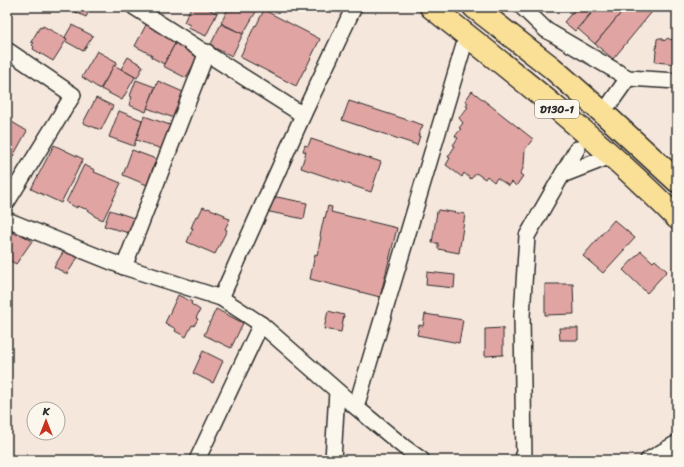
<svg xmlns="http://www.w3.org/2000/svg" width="684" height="467" font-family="Sriracha,sans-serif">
  <rect width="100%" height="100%" fill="#f6e7dd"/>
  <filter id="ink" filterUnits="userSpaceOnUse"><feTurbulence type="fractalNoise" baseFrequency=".025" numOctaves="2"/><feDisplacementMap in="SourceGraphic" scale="8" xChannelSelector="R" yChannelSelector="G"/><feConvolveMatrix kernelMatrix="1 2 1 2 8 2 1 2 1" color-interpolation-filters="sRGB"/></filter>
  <g filter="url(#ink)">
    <g fill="#e0a5a3" stroke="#2b2b2b">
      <polygon points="65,7 91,7 86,17"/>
      <polygon points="191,7 204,7 217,13 206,36 188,28 190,25 184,22"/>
      <polygon points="229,7 250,7 257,10 243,34 221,23"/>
      <polygon points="577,7 596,7 575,31 564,22"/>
      <polygon points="597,7 626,7 595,44 578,29"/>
      <polygon points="626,7 656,7 613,59 595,44"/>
      <polygon points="264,10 320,39 305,70 304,70 296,86 240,57 255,25 256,26"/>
      <polygon points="147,23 178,38 164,64 151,57 152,55 135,46"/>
      <polygon points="221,24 243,34 232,56 210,46"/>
      <polygon points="72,25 93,36 83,51 65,41 67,39 65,37"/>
      <polygon points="43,26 67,39 53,61 33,49 34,47 32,45 34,43 31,42 40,27 42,28"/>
      <polygon points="178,38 201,51 186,78 163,66"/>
      <polygon points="659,38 662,38 664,41 668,38 671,40 672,39 677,39 677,64 655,62 657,39"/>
      <polygon points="97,51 117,62 100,89 82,77"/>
      <polygon points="128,57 143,66 137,78 121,69"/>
      <polygon points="114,65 135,77 122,100 101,89"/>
      <polygon points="136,80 155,87 146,112 129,105 132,97 130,96"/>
      <polygon points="158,81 183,92 174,118 147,108"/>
      <polygon points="472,91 533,139 525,149 524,165 523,164 523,169 520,174 523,176 516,186 512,182 509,186 497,178 494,182 487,176 485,179 476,173 471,179 464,173 462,177 446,165 450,158 448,157 455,146 453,145 458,138 455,136 461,129 459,128 463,123 459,118 468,107 466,106 468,103 465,101"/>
      <polygon points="96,98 113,106 101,130 83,123"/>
      <polygon points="349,101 423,125 418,136 420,136 417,145 342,120"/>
      <polygon points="119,111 142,120 134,146 109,137"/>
      <polygon points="144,116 170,125 162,149 136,140"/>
      <polygon points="7,119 27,131 12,158 7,156"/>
      <polygon points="311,139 381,162 371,192 301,168 306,152 303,151 305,145 308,146"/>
      <polygon points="54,145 83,159 61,203 31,189"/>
      <polygon points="132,150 156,159 147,185 123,175"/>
      <polygon points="84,165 95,170 94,172 121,183 103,220 94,216 94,214 86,209 77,206 77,208 66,202"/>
      <polygon points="267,195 307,203 304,219 265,211"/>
      <polygon points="328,206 332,207 331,212 397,228 380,297 310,279 315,254 317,255 321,237 320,236 324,217 325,218"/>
      <polygon points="203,207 207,209 208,208 225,215 224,217 230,219 225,229 227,230 215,254 187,242 193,228 191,228 196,216 198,217"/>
      <polygon points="110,210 134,218 129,233 104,226"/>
      <polygon points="438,210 465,214 459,253 438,249 438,243 432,243 437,212"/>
      <polygon points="614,220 635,238 603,273 583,256"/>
      <polygon points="7,228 17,235 19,233 32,241 16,264 7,259"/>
      <polygon points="65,249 78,257 67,274 54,267"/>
      <polygon points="641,251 653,262 655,260 667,271 647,293 623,270"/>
      <polygon points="427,272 455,275 454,288 426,285"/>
      <polygon points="545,284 573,284 574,314 545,315"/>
      <polygon points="178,295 192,302 191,304 200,310 196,318 198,319 194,326 192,325 186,337 175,331 176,329 165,323"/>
      <polygon points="216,309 243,323 231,348 204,335"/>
      <polygon points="328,311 344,315 341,332 324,329"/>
      <polygon points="425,314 463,320 459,343 417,335 419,325 423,326"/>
      <polygon points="503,328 503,355 485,356 485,329"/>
      <polygon points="559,328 578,328 578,340 560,340"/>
      <polygon points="203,351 223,361 213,383 193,373"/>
    </g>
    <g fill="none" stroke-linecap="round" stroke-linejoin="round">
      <g stroke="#2b2b2b" stroke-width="18">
        <g id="minor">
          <polyline points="134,7 303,115"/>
          <polyline points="522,7 546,30 628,78 677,81"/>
          <polyline points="7,50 73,95 7,202"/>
          <polyline points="611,102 628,78"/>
          <polyline points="562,175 577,149"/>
          <polyline points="7,220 124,267 221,298 261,324 351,403 404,447 422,460"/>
          <polyline points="124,267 207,52"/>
          <polyline points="221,298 303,115 354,7"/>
          <polyline points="356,407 467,35"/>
          <polyline points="197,460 261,324"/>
          <polyline points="333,460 337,391"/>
          <polyline points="524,460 522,316 527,236 562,175 611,156"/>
          <polyline points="648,460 677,443"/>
        </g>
      </g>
      <g stroke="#2b2b2b" stroke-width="25">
        <g id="trunk">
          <path d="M 431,7 C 516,74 601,141 677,218"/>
          <polyline points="474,7 551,67 601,111 677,181"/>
        </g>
      </g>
      <use href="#minor" stroke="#fbf7ec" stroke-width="15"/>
      <use href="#trunk" stroke="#fadf96" stroke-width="22"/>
    </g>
  </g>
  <g text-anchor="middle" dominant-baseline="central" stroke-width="4" stroke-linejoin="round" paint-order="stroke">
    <rect fill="#fbf7ec" stroke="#696865" stroke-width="1" x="535" y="100" width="44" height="18" rx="3"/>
    <g font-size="11" font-weight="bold" fill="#2b2b2b">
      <text x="557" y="109">D130-1</text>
    </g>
  </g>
  <rect width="684" height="467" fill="none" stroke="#fbf7ec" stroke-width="24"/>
  <rect x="12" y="12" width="660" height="443" fill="none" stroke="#2b2b2b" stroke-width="1.5" filter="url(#ink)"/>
  <g transform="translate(46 421)"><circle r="19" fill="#fbf7ec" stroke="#a8a59f"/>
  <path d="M0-3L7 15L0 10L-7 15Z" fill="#c8321e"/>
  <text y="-6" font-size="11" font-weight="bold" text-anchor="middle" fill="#2b2b2b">K</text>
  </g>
</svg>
